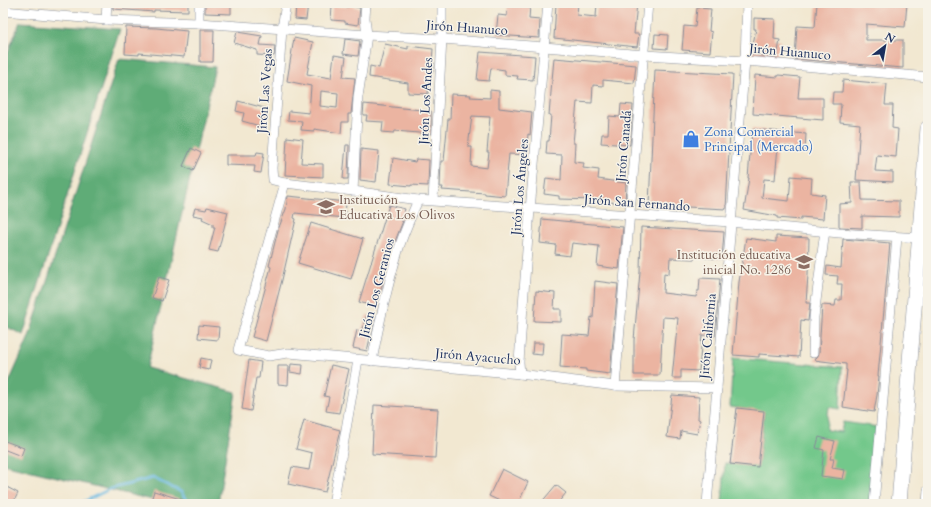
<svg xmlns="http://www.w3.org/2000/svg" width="931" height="507" font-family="Cardo,serif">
  <rect width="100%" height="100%" fill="#f7f3e8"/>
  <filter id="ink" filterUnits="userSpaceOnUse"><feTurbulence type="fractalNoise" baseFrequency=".025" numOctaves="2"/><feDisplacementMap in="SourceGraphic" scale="8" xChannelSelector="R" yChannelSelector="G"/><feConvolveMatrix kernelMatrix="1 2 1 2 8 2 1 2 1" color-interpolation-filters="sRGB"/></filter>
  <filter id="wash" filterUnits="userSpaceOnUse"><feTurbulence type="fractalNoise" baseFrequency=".012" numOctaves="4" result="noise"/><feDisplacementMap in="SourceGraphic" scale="16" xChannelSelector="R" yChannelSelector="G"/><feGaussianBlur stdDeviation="0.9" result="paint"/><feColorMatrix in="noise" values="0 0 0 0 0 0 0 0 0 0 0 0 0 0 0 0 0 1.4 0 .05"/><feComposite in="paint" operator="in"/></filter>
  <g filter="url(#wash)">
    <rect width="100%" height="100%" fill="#f2e8d1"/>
    <polygon fill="#73c88b" stroke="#477c74" points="733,358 842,367 840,409 829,407 826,430 841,432 843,422 878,427 870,504 774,504 754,501 753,504 722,504 725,463 758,467 764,412 730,407"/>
    <g fill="#5eac77" stroke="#3c6e6a">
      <polygon points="20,22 120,29 23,335 3,325 3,64"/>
      <polygon points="119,59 215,67 147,368 236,392 218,504 169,504 3,464 3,396 29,337"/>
    </g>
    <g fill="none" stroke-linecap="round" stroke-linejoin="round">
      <polyline stroke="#64b7e0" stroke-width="3" points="79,504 110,489 153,478 181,492 189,504"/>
    </g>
    <g id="blocks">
      <g fill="#ebb4a1" fill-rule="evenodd">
        <polygon points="113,3 188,3 188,11 154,10 154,12 113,9"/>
        <polygon points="205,3 231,3 231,14 205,13"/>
        <polygon points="296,3 308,3 306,20 295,19"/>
        <polygon points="508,3 530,5 529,19 540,20 539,38 496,35 498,15 507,16"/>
        <polygon points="556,3 578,3 577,15 596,17 597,3 637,3 634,34 639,34 637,47 554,38"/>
        <polygon points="817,3 907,3 905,27 866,24 866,40 903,40 903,68 795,59 797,26 815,27"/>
        <polygon points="348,5 360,8 358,25 345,23 345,21 331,20 332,6 348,7"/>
        <polygon points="697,8 711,9 709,31 712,32 710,52 682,50 684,26 695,27"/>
        <polygon points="754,18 775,19 774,39 780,40 777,58 751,54 756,29 754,29"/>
        <polygon points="126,27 156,28 187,31 184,57 139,53 139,55 125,54"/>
        <polygon points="200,30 214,30 213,62 200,62"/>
        <polygon points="237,32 262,36 260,45 275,46 274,56 257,55 257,50 234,43"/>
        <polygon points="655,34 668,35 667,49 654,48"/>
        <path d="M 294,38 L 313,42 L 307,74 L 331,78 L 334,55 L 346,57 L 343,77 L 355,78 L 351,114 L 348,114 L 348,122 L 342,122 L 341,133 L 314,129 L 314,131 L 301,130 L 302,121 L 288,120 L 289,111 L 309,113 L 311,86 L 287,81 ZM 321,91 L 338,93 L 337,108 L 320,106 Z"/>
        <polygon points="345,39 360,41 358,56 343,54"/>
        <polygon points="385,44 408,49 408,46 433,49 432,63 434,63 433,72 429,71 428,94 408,93 408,83 369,77 370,66 379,68"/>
        <polygon points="480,52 535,56 533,80 517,79 518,76 505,75 505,70 491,68 489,81 477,80"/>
        <polygon points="554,58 636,65 634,83 603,80 603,86 593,85 592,103 577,102 573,143 575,143 574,162 584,163 583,168 599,170 598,179 626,183 625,204 596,200 559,199 559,196 544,194 546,178 561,180 562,155 546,154 547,141 549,141 551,115 549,115"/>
        <polygon points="655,70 733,74 726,209 649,205"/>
        <polygon points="755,75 778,77 778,75 800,77 798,98 823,98 823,120 753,114"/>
        <polygon points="843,80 887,84 885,105 893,105 892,128 898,129 896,157 877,155 875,171 893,172 893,182 856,180 860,124 840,122 841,104 832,104 833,92 842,92"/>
        <path d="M 490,90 L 499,91 L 499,108 L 532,112 L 530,135 L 528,134 L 526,155 L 509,154 L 505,196 L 485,194 L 485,193 L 442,190 L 443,187 L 440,187 L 441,161 L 444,161 L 448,119 L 450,119 L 451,94 L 471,95 L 470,97 L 490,98 ZM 472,116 L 490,117 L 487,152 L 489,152 L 487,168 L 471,166 L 472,147 L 468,147 Z"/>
        <polygon points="238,101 268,109 266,120 262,119 260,126 242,121 244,113 236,111"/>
        <polygon points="364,104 431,111 431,134 395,131 394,133 382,132 383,122 366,121 367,115 363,115"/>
        <polygon points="621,104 633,105 630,145 601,143 602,134 608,134 609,116 620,117"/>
        <polygon points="752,129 806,134 805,151 792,150 792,147 778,146 775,180 764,179 762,198 789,201 791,176 812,178 811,193 825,195 823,219 801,217 801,220 777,218 777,216 744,210 749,178 748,178"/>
        <polygon points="287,137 303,139 301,163 323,164 323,177 285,175"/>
        <polygon points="346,145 349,145 348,179 343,179"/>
        <polygon points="191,148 201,153 193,171 183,166"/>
        <polygon points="361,149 379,151 376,182 360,180"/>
        <polygon points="257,152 264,153 261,173 254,172 255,166 226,165 226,155 256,155"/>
        <polygon points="393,158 415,162 416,159 429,160 428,186 411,185 411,186 390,184"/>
        <polygon points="851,182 861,182 862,200 899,201 899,217 862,216 862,228 839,227 839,204 852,203"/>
        <polygon points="288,196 346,202 345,218 295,213 294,218 296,219 282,280 266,341 252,337 271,267 269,266 278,230 286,209"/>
        <polygon points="389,205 405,209 401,221 403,221 392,249 376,307 359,302"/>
        <polygon points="207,207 228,212 218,252 209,250 215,227 213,227 213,224 202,219 203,217 193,215 195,208 206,210"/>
        <polygon points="542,219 623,227 619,269 597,266 599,246 572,243 570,256 555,254 556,245 540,243"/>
        <polygon points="311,223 363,239 351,279 298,263"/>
        <polygon points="641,227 724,232 722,259 694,257 694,259 670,258 669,274 664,273 663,293 696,297 697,291 699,291 700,278 720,279 715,336 702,335 699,371 681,370 681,378 672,378 678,318 663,317 660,375 634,375 634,340 640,272"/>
        <polygon points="776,236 809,238 808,275 806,303 810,303 808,321 801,320 799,357 759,354 759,357 733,355 739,282 746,238 776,242"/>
        <polygon points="843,239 890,243 878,376 879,376 877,395 874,412 843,407 847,370 846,370 846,364 814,360 818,356 819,353 822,305 835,306 836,300 841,300 842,284 837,284 838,276 826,275 827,266 841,268"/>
        <polygon points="159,277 169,280 162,301 152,298"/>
        <polygon points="595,281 618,284 610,374 586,371 586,369 560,367 562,334 589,336 591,317 593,318"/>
        <polygon points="536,291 555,293 554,309 561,309 561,322 534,321"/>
        <polygon points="367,315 375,317 367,351 353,348 357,330 361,331"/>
        <polygon points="199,325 219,327 218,340 198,338"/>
        <polygon points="533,343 543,343 542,355 532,354"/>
        <polygon points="201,358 211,360 209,370 199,368"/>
        <polygon points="249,360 261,362 259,378 256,378 251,411 242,409"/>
        <polygon points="291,364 303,365 302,374 290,372"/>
        <polygon points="331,365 349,369 339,413 326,411 329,397 324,396"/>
        <polygon points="278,366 289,366 288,385 278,384"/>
        <polygon points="672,395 699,397 698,419 700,420 697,434 681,431 680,439 667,437"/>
        <polygon points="374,405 438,409 435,458 372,454"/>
        <polygon points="737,408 764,411 758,467 730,464"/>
        <polygon points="304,420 340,430 325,492 288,484 292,467 309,470 312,453 296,449"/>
        <polygon points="819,437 835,441 830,459 834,459 832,468 845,470 843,479 821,476 824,450 816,448"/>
        <polygon points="5,441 24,448 21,456 3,449"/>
        <polygon points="502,469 528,482 518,504 506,504 489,496"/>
        <polygon points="3,485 18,493 13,503 3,498"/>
        <polygon points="556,485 566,493 557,504 540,504"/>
        <polygon points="154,491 190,502 190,504 150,504"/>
      </g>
    </g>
  </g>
  <g filter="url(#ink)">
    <use href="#blocks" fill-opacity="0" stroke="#868c98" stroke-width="1"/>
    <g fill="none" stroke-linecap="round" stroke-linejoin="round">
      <g stroke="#868c98" stroke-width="10">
        <g id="minor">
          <polyline points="286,3 282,29 272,168 273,180 285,183 353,191 418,200 730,222 839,233 920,238"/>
          <polyline points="3,11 106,20 199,23 367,35 442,39 645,55 745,61 928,77"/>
          <polyline points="106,20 107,3"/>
          <polyline points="199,23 199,3"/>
          <polyline points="285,183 238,350 269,356 288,353 520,374 615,386 717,388"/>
          <polyline points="353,191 358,97 367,35 365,18 366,3"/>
          <polyline points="433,200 442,39 442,3"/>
          <polyline points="813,353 814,317 825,230"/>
          <path d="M 372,361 C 379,324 387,287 398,251 C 403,234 411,217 418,200"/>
          <polyline points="520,374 519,362 529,222 548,3"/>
          <polyline points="615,386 648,3"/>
          <polyline points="333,504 358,360"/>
          <polyline points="707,504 745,61 747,3"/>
          <polyline points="874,504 897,237"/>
          <polyline points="927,504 928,490"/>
        </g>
      </g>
      <g stroke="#868c98" stroke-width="16">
        <polyline id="trunk" points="899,504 928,128"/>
      </g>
      <use href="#minor" stroke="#fff" stroke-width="9"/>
      <use href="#trunk" stroke="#fff" stroke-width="15"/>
    </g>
  </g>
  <defs>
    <g id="shop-bare" transform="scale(1.38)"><path d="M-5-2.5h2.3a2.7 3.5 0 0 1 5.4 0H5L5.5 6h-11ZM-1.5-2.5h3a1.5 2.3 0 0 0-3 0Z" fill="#3f7fe0" stroke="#f7f3e8" stroke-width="2.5" paint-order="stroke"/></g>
    <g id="school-bare" transform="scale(1.38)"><path d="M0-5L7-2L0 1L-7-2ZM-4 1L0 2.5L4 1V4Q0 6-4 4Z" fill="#8d6e63" stroke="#f7f3e8" stroke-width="2.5" paint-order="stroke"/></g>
  </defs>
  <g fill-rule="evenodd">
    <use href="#shop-bare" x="691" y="139"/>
    <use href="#school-bare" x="326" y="207"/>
    <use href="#school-bare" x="804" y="262"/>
  </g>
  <g text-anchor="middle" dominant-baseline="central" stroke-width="3" stroke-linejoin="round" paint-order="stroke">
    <g font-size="13" fill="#1b2f5e" stroke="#f7f3e8">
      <text transform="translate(467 28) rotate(4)">Jirón Huanuco</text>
      <text transform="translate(790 52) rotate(5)">Jirón Huanuco</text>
      <text transform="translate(265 91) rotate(-86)">Jirón Las Vegas</text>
      <text transform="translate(426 101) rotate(-87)">Jirón Los Andes</text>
      <text transform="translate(624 146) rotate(-85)">Jirón Canadá</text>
      <text transform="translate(520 187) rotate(-85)">Jirón Los Ángeles</text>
      <text transform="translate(637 203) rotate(4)">Jirón San Fernando</text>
      <text transform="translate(377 288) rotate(-75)">Jirón Los Geranios</text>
      <text transform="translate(708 336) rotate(-85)">Jirón California</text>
      <text transform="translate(478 357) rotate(5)">Jirón Ayacucho</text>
    </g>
    <g font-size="13" fill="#366cbe" stroke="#f7f3e8" text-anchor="start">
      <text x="704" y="132">Zona Comercial<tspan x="704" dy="15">Principal (Mercado)</tspan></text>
    </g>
    <g font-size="13" fill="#785e54" stroke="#f7f3e8" text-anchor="start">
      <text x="339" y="200">Institución<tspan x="339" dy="15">Educativa Los Olivos</tspan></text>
      <text x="791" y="255" text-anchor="end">Institución educativa<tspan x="791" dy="15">inicial No. 1286</tspan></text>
    </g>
  </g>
  <rect width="931" height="507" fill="none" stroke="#f7f3e8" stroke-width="16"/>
  <g transform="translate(885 46) rotate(31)" stroke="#f7f3e8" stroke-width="3" paint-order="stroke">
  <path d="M0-3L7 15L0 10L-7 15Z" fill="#1b2f5e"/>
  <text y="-6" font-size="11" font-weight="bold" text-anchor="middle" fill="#1b2f5e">N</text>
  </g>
</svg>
